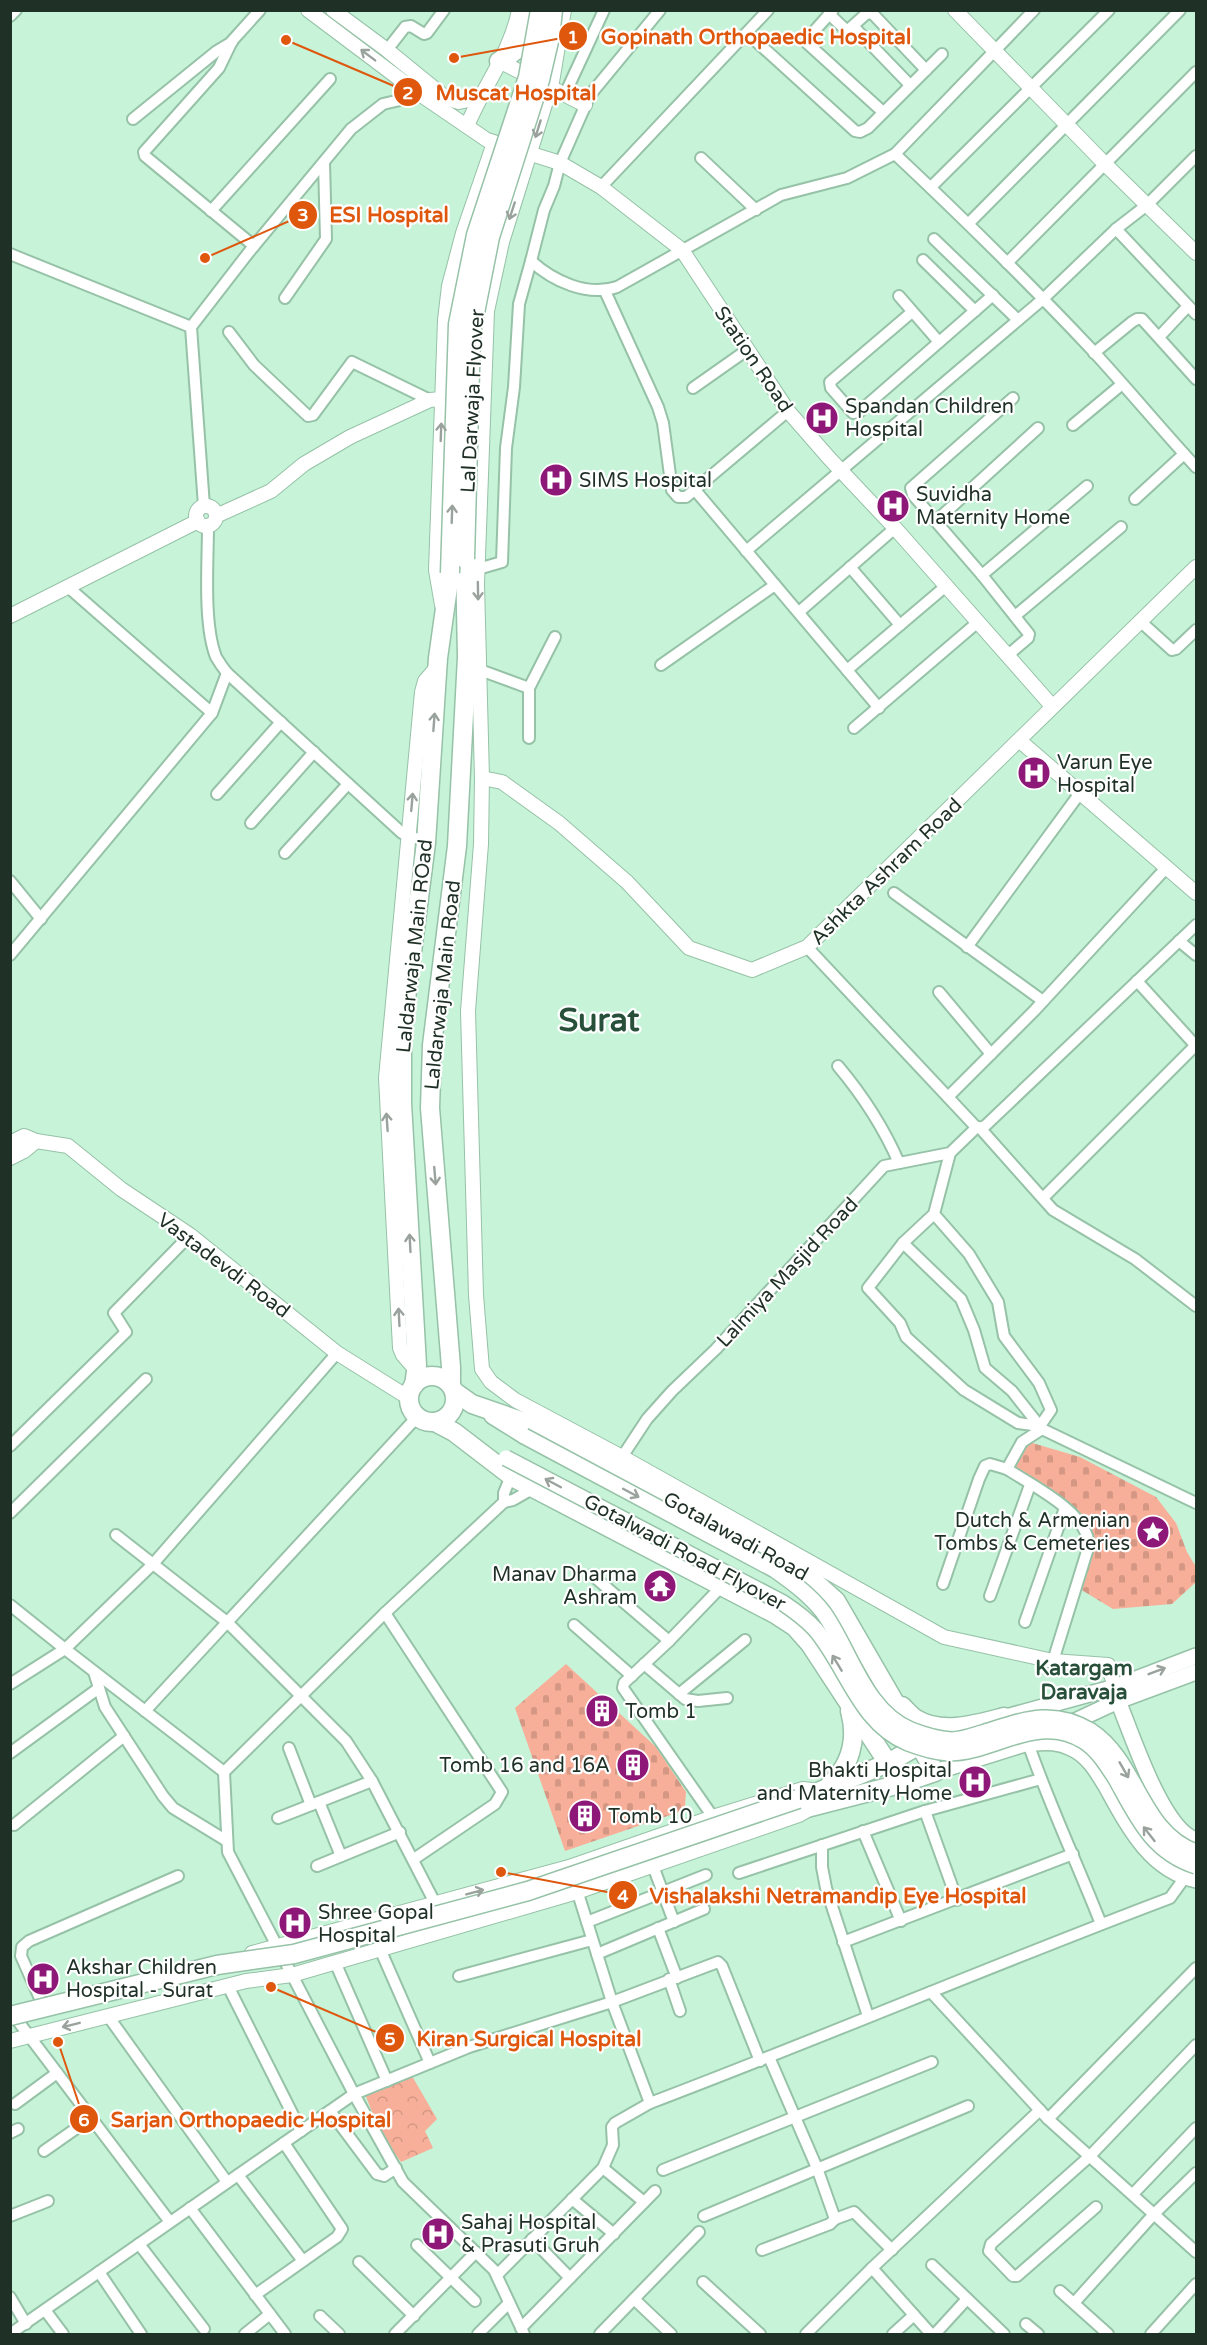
<svg xmlns="http://www.w3.org/2000/svg" width="1207" height="2345" font-family="'Varela Round',sans-serif">
	<defs>
		<pattern id="cemetery-stones" width="16" height="16" patternUnits="userSpaceOnUse" patternTransform="scale(1.5)"><rect width="16" height="16" fill="#f8af99"/><path d="M2 7V4a2 2 0 0 1 4 0v3zM10 15v-3a2 2 0 0 1 4 0v3z" fill="#d49784"/></pattern>
		<pattern id="park-crowns" width="20" height="18" patternUnits="userSpaceOnUse" patternTransform="scale(1.5)"><rect width="20" height="18" fill="#f8af99"/><path d="M2 6a3 3 0 1 1 6 0M12 15a3 3 0 1 1 6 0" fill="none" stroke="#d49784"/></pattern>
	</defs>
	<rect width="100%" height="100%" fill="#c7f3d8"/>
	<!-- cemetery -->
	<g fill="url(#cemetery-stones)" fill-rule="evenodd">
		<path d="M1029,1442L1080,1457L1156,1497L1176,1523L1187,1552L1196,1567V1582L1172,1604L1113,1609L1080,1589L1090,1532L1011,1468Z"/>
		<path d="M566,1664L656,1747L686,1792L685,1806L679,1812L565,1851L515,1708ZM633,1760L643,1771L632,1781L625,1773L620,1777L617,1774Z"/>
	</g>
	<!-- park -->
	<path fill="url(#park-crowns)" d="M412,2076L437,2119L425,2131L433,2148L401,2162L381,2135L365,2094Z"/>
	<g fill="none" stroke-linecap="round" stroke-linejoin="round">
		<!-- minor casing -->
		<g stroke="#96c2a7" stroke-width="14">
			<g id="minor">
				<path d="M833,10L809,37L807,43L883,112"/>
				<path d="M829,14L847,31L866,14L872,13L926,70"/>
				<path d="M10,16L16,10"/>
				<path d="M854,27L910,85"/>
				<path d="M747,33L855,131L860,132L868,128L942,54"/>
				<path d="M387,50L405,27L411,26L424,34L427,33L444,10"/>
				<path d="M565,94L604,10"/>
				<path d="M133,119L217,51L232,42"/>
				<path d="M895,154C963,218 1029,283 1093,351C1128,389 1161,429 1196,467"/>
				<path d="M701,158L756,210"/>
				<path d="M601,187L768,10"/>
				<path d="M931,187L1109,10"/>
				<path d="M211,211L330,79"/>
				<path d="M969,223L1180,10"/>
				<path d="M1116,229L1196,314"/>
				<path d="M934,239L1018,320"/>
				<path d="M254,246L145,156L144,152L219,68L232,41L260,10"/>
				<path d="M10,254L191,327"/>
				<path d="M923,260L975,311"/>
				<path d="M531,261L544,210L554,186L560,163L590,95L660,10"/>
				<path d="M1007,263L1196,72"/>
				<path d="M605,291L658,407L663,423L672,490L678,497H686L788,411"/>
				<path d="M899,296L939,342"/>
				<path d="M285,298L326,239L324,162"/>
				<path d="M912,312L830,382L831,388L853,413L859,412L993,295"/>
				<path d="M229,332L254,365L308,416L313,415L352,362L430,400"/>
				<path d="M1159,337L1188,306"/>
				<path d="M1094,353L1132,322L1137,319H1142L1196,379"/>
				<path d="M693,388L747,350"/>
				<path d="M1073,425L1121,385"/>
				<path d="M695,490L879,708"/>
				<path d="M1135,499L1184,454"/>
				<path d="M204,506L191,327L249,252L351,129L383,104L421,95"/>
				<path d="M936,521L1038,428"/>
				<path d="M208,526C208,562 203,624 216,657C219,662 223,668 227,673L402,833L415,838"/>
				<path d="M746,551L1043,299L1116,229L1147,205L1196,156"/>
				<path d="M850,567L900,625"/>
				<path d="M478,569L502,562L506,448L514,387L519,304L531,261C553,281 587,297 617,287L781,195L847,178L895,154L1034,10"/>
				<path d="M982,575L1087,486"/>
				<path d="M799,612L895,528"/>
				<path d="M1015,616L1121,527"/>
				<path d="M1140,621L1172,650L1176,649L1196,630"/>
				<path d="M1007,656L1028,638L1029,634L982,575L913,495L911,488L1013,398"/>
				<path d="M661,665L775,585"/>
				<path d="M480,670L529,688"/>
				<path d="M847,670L946,586"/>
				<path d="M212,713L227,673"/>
				<path d="M854,728L978,622"/>
				<path d="M529,738V688L555,637"/>
				<path d="M217,794L281,722"/>
				<path d="M251,823L314,752"/>
				<path d="M285,853L348,784"/>
				<path d="M10,881L41,919"/>
				<path d="M894,893L1043,1001"/>
				<path d="M1179,941L1196,955"/>
				<path d="M807,947L975,1126L980,1128L985,1126L1196,925"/>
				<path d="M967,947L1080,793"/>
				<path d="M10,955L212,713L68,587"/>
				<path d="M1137,981L1196,1046"/>
				<path d="M939,992L991,1054"/>
				<path d="M838,1066C864,1097 883,1126 899,1163"/>
				<path d="M948,1097L1034,1011L1167,867"/>
				<path d="M980,1128L1053,1210L1135,1259L1196,1306"/>
				<path d="M1043,1198L1196,1045"/>
				<path d="M934,1214L969,1254L998,1302L1004,1336L1039,1383L1051,1410L1040,1426L1018,1423L964,1390L906,1337L900,1323L868,1288L903,1243L934,1214L950,1153"/>
				<path d="M903,1243L961,1299L974,1330L985,1368L1012,1391L1042,1429L1196,1503"/>
				<path d="M1042,1429L1022,1442L1007,1469C1033,1486 1087,1512 1089,1545L1053,1661"/>
				<path d="M10,1446L126,1332L114,1313L190,1235"/>
				<path d="M622,1457L647,1419L672,1391L716,1349L884,1166L950,1153L977,1127"/>
				<path d="M511,1476L504,1493V1502L513,1500L534,1488"/>
				<path d="M10,1513L146,1379"/>
				<path d="M116,1535L227,1622L346,1741L372,1781L435,1903"/>
				<path d="M592,1575L669,1641"/>
				<path d="M943,1584L979,1479L985,1466L990,1464L1007,1469"/>
				<path d="M990,1596L1030,1485"/>
				<path d="M10,1605L65,1649L224,1772L385,1613L504,1502"/>
				<path d="M385,1613L502,1792L495,1804L414,1859"/>
				<path d="M1025,1622L1065,1508"/>
				<path d="M574,1625L632,1676"/>
				<path d="M644,1664L685,1699L698,1701L727,1698"/>
				<path d="M94,1672L105,1707L163,1796L173,1808L227,1841"/>
				<path d="M10,1684L65,1649L153,1564L337,1353"/>
				<path d="M679,1694L745,1640"/>
				<path d="M145,1711L417,1417"/>
				<path d="M1028,1743C1049,1804 1077,1863 1101,1924"/>
				<path d="M289,1748L311,1805"/>
				<path d="M10,1753L99,1688"/>
				<path d="M224,1772L228,1852L354,2094L403,2182L494,2270L524,2334"/>
				<path d="M319,1802L341,1856"/>
				<path d="M925,1811L957,1900"/>
				<path d="M713,1817L623,1688L624,1683L669,1641L721,1587"/>
				<path d="M278,1818L372,1781"/>
				<path d="M14,1825L124,1736"/>
				<path d="M863,1831L901,1921"/>
				<path d="M822,1845V1867L826,1888L868,2016"/>
				<path d="M317,1866L400,1832"/>
				<path d="M653,1866L674,1922"/>
				<path d="M739,1873L925,1811L1041,1779"/>
				<path d="M576,1887L612,2002L650,2103C824,2037 995,1964 1170,1898L1188,1873"/>
				<path d="M587,1922L706,1875"/>
				<path d="M658,1928L677,1978"/>
				<path d="M843,1942L1073,1854"/>
				<path d="M380,1949L430,2063"/>
				<path d="M597,1954L704,1909"/>
				<path d="M335,1962L387,2081"/>
				<path d="M459,1976L592,1940"/>
				<path d="M669,1979L680,2011"/>
				<path d="M228,1986L301,2131"/>
				<path d="M931,1992L1048,2119L1196,2252"/>
				<path d="M42,2003L21,1956L22,1947L29,1941L178,1876"/>
				<path d="M11,2012L170,2222"/>
				<path d="M108,2016L227,2182"/>
				<path d="M15,2104L57,2073"/>
				<path d="M330,2111L377,2174L384,2176L396,2168"/>
				<path d="M1048,2119L1196,1968"/>
				<path d="M10,2133L18,2129"/>
				<path d="M44,2151L91,2118"/>
				<path d="M603,2168L644,2202"/>
				<path d="M663,2170L932,2062"/>
				<path d="M238,2175L303,2261"/>
				<path d="M1133,2194L1196,2128"/>
				<path d="M572,2199L614,2234"/>
				<path d="M1096,2207L1017,2276H1013L989,2251L991,2244L1090,2156L1196,2045"/>
				<path d="M190,2208L285,2334"/>
				<path d="M10,2216L48,2201"/>
				<path d="M704,2216L968,2106"/>
				<path d="M835,2219L854,2212L892,2250"/>
				<path d="M532,2239L570,2278"/>
				<path d="M139,2244L204,2329"/>
				<path d="M417,2245L475,2301"/>
				<path d="M762,2250L830,2224L835,2219L817,2168L769,2057"/>
				<path d="M359,2262L414,2316"/>
				<path d="M932,2265L1004,2334"/>
				<path d="M872,2268L931,2334"/>
				<path d="M99,2272L141,2334"/>
				<path d="M497,2275L603,2168L613,2145L612,2127L615,2123L650,2103"/>
				<path d="M703,2282L760,2334"/>
				<path d="M1060,2291L1108,2334"/>
				<path d="M255,2295L337,2237L342,2229L284,2143"/>
				<path d="M10,2297L26,2324"/>
				<path d="M634,2299L671,2334"/>
				<path d="M1074,2303L1154,2214L1196,2173"/>
				<path d="M45,2310L63,2334"/>
				<path d="M320,2316L339,2334"/>
				<path d="M1026,2324L1038,2334"/>
				<path d="M521,2328L655,2191"/>
				<path d="M10,2334L354,2094L469,2047L612,2002L718,1962L722,1966L760,2061"/>
				<path d="M245,2334L270,2314"/>
				<path d="M395,2334L476,2252"/>
				<path d="M478,2334L509,2303"/>
				<path d="M600,2334L699,2232"/>
				<path d="M806,2334L872,2268L1040,2110"/>
				<path d="M893,2334L914,2315"/>
				<path d="M935,2334L967,2299"/>
				<path d="M1151,2334L1196,2284"/>
			</g>
		</g>
		<!-- tertiary casing -->
		<g stroke="#96c2a7" stroke-width="16">
			<g id="tertiary">
				<path d="M308,10L421,95L487,140L560,163L601,187L682,250L788,411L829,458L895,528L1052,706"/>
				<path d="M333,10L387,50L446,98L459,102L479,98"/>
				<path d="M564,10L552,82L502,242L487,311L477,584L482,778L481,844L468,1011L476,1295L482,1369L491,1382L515,1400L622,1457L944,1637L1053,1661L1108,1665L1115,1687"/>
				<path d="M955,10L1105,164L1196,253"/>
				<path d="M499,61L585,105"/>
				<path d="M467,126C483,87 511,52 519,10"/>
				<circle cx="206" cy="516" r="10"/>
				<path d="M216,516L271,491L304,464L350,437L430,400L442,399"/>
				<path d="M442,605L436,570L445,320L449,286L463,233L494,143"/>
				<path d="M10,616L198,521"/>
				<path d="M1020,741L1196,893"/>
				<path d="M482,778L502,782L559,823L627,882L689,948L752,970L807,947L1196,567"/>
				<path d="M10,1143L24,1136L36,1141L68,1146L121,1189L190,1235L337,1353L409,1398"/>
				<path d="M10,1158L24,1151L36,1141"/>
				<path d="M416,1370L403,1355L400,1348L386,1078L422,692L425,681L437,667"/>
				<path d="M252,1953L569,1867L713,1817L803,1789L820,1791"/>
				<path d="M10,2041L246,1981L292,1975L577,1892L799,1815L806,1811"/>
			</g>
		</g>
		<!-- secondary casing -->
		<g stroke="#96c2a7" stroke-width="18">
			<g id="secondary">
				<path d="M492,1416L524,1436"/>
				<path d="M1116,1691L1118,1701C1132,1734 1162,1830 1196,1840"/>
				<path d="M995,1720L1115,1687L1196,1656"/>
				<path d="M1035,1743C1048,1742 1059,1742 1071,1748C1088,1755 1098,1773 1107,1788C1128,1826 1150,1870 1196,1880"/>
				<path d="M935,1772L1028,1743L1118,1701L1196,1672"/>
			</g>
		</g>
		<!-- trunk casing -->
		<g stroke="#96c2a7" stroke-width="21">
			<g id="trunk">
				<path d="M499,61C526,48 526,38 530,10"/>
				<circle cx="432" cy="1399" r="23"/>
				<path d="M414,1385L417,1365L402,1103V1030L426,843L438,658L450,573"/>
				<path d="M451,1385V1367L430,1108L432,1045L457,846L467,657L465,559"/>
				<path d="M455,1392L472,1404L530,1424L797,1566L836,1601L935,1772L900,1784L795,1811"/>
				<path d="M435,1422L454,1432L514,1478L775,1614L795,1627L810,1644L888,1763L900,1784"/>
				<path d="M902,1706C906,1710 911,1716 916,1719C942,1735 977,1724 1004,1717"/>
				<path d="M829,1786C850,1766 858,1740 850,1711"/>
				<path d="M808,1796L888,1763L921,1744"/>
			</g>
		</g>
		<!-- minor -->
		<use href="#minor" stroke="#fff" stroke-width="10"/>
		<!-- tertiary -->
		<use href="#tertiary" stroke="#fff" stroke-width="14"/>
		<!-- secondary -->
		<use href="#secondary" stroke="#fff" stroke-width="15"/>
		<!-- trunk -->
		<use href="#trunk" stroke="#fff" stroke-width="18"/>
		<!-- secondary-bridge casing -->
		<g stroke="#96c2a7" stroke-width="18" stroke-linecap="butt">
			<g id="secondary-bridge">
				<path d="M524,1436L775,1570C792,1582 810,1595 823,1612C850,1649 864,1711 911,1730C924,1735 937,1739 951,1740C961,1740 972,1736 982,1733C1021,1721 1052,1707 1091,1731C1138,1762 1140,1832 1196,1852"/>
				<path d="M506,1458L783,1603C795,1611 806,1619 815,1629C847,1666 859,1723 908,1743C921,1748 935,1752 948,1753C995,1753 1037,1712 1084,1741C1098,1750 1107,1765 1116,1779C1137,1817 1152,1852 1196,1866"/>
			</g>
		</g>
		<!-- trunk-bridge casing -->
		<g stroke="#96c2a7" stroke-width="21" stroke-linecap="butt">
			<g id="trunk-bridge">
				<path d="M465,559L471,333L490,237L540,80L550,37L553,10"/>
				<path d="M450,573L458,324L476,235L528,77L540,10"/>
				<path d="M10,2016L217,1965L294,1954L528,1891L798,1799"/>
			</g>
		</g>
		<!-- secondary-bridge -->
		<use href="#secondary-bridge" stroke="#fff" stroke-width="15"/>
		<!-- trunk-bridge -->
		<use href="#trunk-bridge" stroke="#fff" stroke-width="18"/>
	</g>
	<!-- one-way arrows -->
	<defs><path id="oneway-shaft" d="M-6 0H5M1.5-3L5.5 0L1.5 3" fill="none" stroke-width="1.6" stroke-linecap="round" stroke-linejoin="round" transform="scale(1.5)"/></defs>
	<g stroke="#9aa29d">
		<use href="#oneway-shaft" transform="translate(368 55) rotate(-143)"/>
		<use href="#oneway-shaft" transform="translate(538 129) rotate(107)"/>
		<use href="#oneway-shaft" transform="translate(512 211) rotate(108)"/>
		<use href="#oneway-shaft" transform="translate(441 432) rotate(-88)"/>
		<use href="#oneway-shaft" transform="translate(452 514) rotate(-88)"/>
		<use href="#oneway-shaft" transform="translate(478 591) rotate(89)"/>
		<use href="#oneway-shaft" transform="translate(434 722) rotate(-86)"/>
		<use href="#oneway-shaft" transform="translate(412 802) rotate(-85)"/>
		<use href="#oneway-shaft" transform="translate(387 1122) rotate(-94)"/>
		<use href="#oneway-shaft" transform="translate(435 1176) rotate(85)"/>
		<use href="#oneway-shaft" transform="translate(410 1243) rotate(-93)"/>
		<use href="#oneway-shaft" transform="translate(399 1317) rotate(-93)"/>
		<use href="#oneway-shaft" transform="translate(553 1483) rotate(-152)"/>
		<use href="#oneway-shaft" transform="translate(631 1493) rotate(28)"/>
		<use href="#oneway-shaft" transform="translate(837 1663) rotate(-121)"/>
		<use href="#oneway-shaft" transform="translate(1157 1671) rotate(-21)"/>
		<use href="#oneway-shaft" transform="translate(1124 1770) rotate(60)"/>
		<use href="#oneway-shaft" transform="translate(1149 1834) rotate(-128)"/>
		<use href="#oneway-shaft" transform="translate(475 1892) rotate(-15)"/>
		<use href="#oneway-shaft" transform="translate(71 2025) rotate(166)"/>
	</g>
	<!-- icons -->
	<defs>
		<g id="hospital-disc" transform="scale(1.725)"><circle r="9.5" fill="#8e1878" stroke="#fff"/><path d="M-5-5h3v3.5h4V-5h3V5h-3V1.5h-4V5h-3Z" fill="#fff"/></g>
		<g id="sight-disc" transform="scale(1.725)"><circle r="9.5" fill="#8e1878" stroke="#fff"/><path d="M0-6L1.8-2.2L6-1.7L2.9 1.2L3.7 5.4L0 3.3L-3.7 5.4L-2.9 1.2L-6-1.7L-1.8-2.2Z" fill="#fff"/></g>
		<g id="temple-disc" transform="scale(1.725)"><circle r="9.5" fill="#8e1878" stroke="#fff"/><path d="M0-6L5-2H3V0L6.5 2.5H4V6H1.5V3h-3V6H-4V2.5H-6.5L-3 0V-2H-5Z" fill="#fff"/></g>
		<g id="building-disc" transform="scale(1.725)"><circle r="9.5" fill="#8e1878" stroke="#fff"/><path d="M-4-6H4V6H1V3H-1V6H-4ZM-2.5-4.3h1.7v1.8h-1.7ZM.8-4.3h1.7v1.8H.8ZM-2.5-1h1.7V.8h-1.7ZM.8-1h1.7V.8H.8Z" fill="#fff"/></g>
	</defs>
	<g fill-rule="evenodd">
		<use href="#hospital-disc" x="822" y="418"/>
		<use href="#hospital-disc" x="556" y="480"/>
		<use href="#hospital-disc" x="893" y="506"/>
		<use href="#hospital-disc" x="1034" y="773"/>
		<use href="#sight-disc" x="1153" y="1532"/>
		<use href="#temple-disc" x="660" y="1586"/>
		<use href="#building-disc" x="602" y="1711"/>
		<use href="#building-disc" x="633" y="1765"/>
		<use href="#hospital-disc" x="975" y="1782"/>
		<use href="#building-disc" x="585" y="1816"/>
		<use href="#hospital-disc" x="295" y="1923"/>
		<use href="#hospital-disc" x="43" y="1979"/>
		<use href="#hospital-disc" x="438" y="2234"/>
	</g>
	<g text-anchor="middle" stroke-width="4.5" stroke-linejoin="round" paint-order="stroke">
		<!-- street labels -->
		<g font-size="20" fill="#1f3026" stroke="#fff">
			<text transform="translate(754 359) rotate(56)" y="7">Station Road</text>
			<text transform="translate(472 401) rotate(-87)" y="7">Lal Darwaja Flyover</text>
			<text transform="translate(886 871) rotate(-44)" y="7">Ashkta Ashram Road</text>
			<text transform="translate(414 946) rotate(-84)" y="7">Laldarwaja Main ROad</text>
			<text transform="translate(442 985) rotate(-84)" y="7">Laldarwaja Main Road</text>
			<text transform="translate(224 1265) rotate(37)" y="7">Vastadevdi Road</text>
			<text transform="translate(787 1272) rotate(-47)" y="7">Lalmiya Masjid Road</text>
			<text transform="translate(736 1536) rotate(29)" y="7">Gotalawadi Road</text>
			<text transform="translate(685 1552) rotate(28)" y="7">Gotalwadi Road Flyover</text>
		</g>
		<!-- poi labels -->
		<g font-size="20" fill="#1f3026" stroke="#fff" text-anchor="start">
			<text x="845" y="413">Spandan Children<tspan x="845" dy="23">Hospital</tspan></text>
			<text x="579" y="487">SIMS Hospital</text>
			<text x="916" y="501">Suvidha<tspan x="916" dy="23">Maternity Home</tspan></text>
			<text x="1057" y="769">Varun Eye<tspan x="1057" dy="23">Hospital</tspan></text>
			<text x="1130" y="1527" text-anchor="end">Dutch &amp; Armenian<tspan x="1130" dy="23">Tombs &amp; Cemeteries</tspan></text>
			<text x="637" y="1581" text-anchor="end">Manav Dharma<tspan x="637" dy="23">Ashram</tspan></text>
			<text x="625" y="1718">Tomb 1</text>
			<text x="610" y="1772" text-anchor="end">Tomb 16 and 16A</text>
			<text x="952" y="1777" text-anchor="end">Bhakti Hospital<tspan x="952" dy="23">and Maternity Home</tspan></text>
			<text x="608" y="1823">Tomb 10</text>
			<text x="318" y="1919">Shree Gopal<tspan x="318" dy="23">Hospital</tspan></text>
			<text x="66" y="1974">Akshar Children<tspan x="66" dy="23">Hospital - Surat</tspan></text>
			<text x="461" y="2229">Sahaj Hospital<tspan x="461" dy="23">&amp; Prasuti Gruh</tspan></text>
		</g>
		<!-- neighbourhood labels -->
		<g font-size="21" font-weight="bold" fill="#274f39" stroke="#fff">
			<text x="1084" y="1675">Katargam<tspan x="1084" dy="24">Daravaja</tspan></text>
		</g>
		<!-- town labels -->
		<g font-size="32" font-weight="bold" fill="#274f39" stroke="#fff">
			<text x="599" y="1031">Surat</text>
		</g>
	</g>
	<!-- callouts -->
	<path fill="none" stroke="#de570d" stroke-width="2" d="M454 58L573 36M286 40L408 92M205 258L303 215M501 1872L623 1895M271 1987L390 2038M58 2042L84 2119"/>
	<g fill="#de570d" stroke="#fff" stroke-width="2">
		<circle cx="454" cy="58" r="6"/>
		<circle cx="286" cy="40" r="6"/>
		<circle cx="205" cy="258" r="6"/>
		<circle cx="501" cy="1872" r="6"/>
		<circle cx="271" cy="1987" r="6"/>
		<circle cx="58" cy="2042" r="6"/>
		<circle cx="573" cy="36" r="15"/>
		<circle cx="408" cy="92" r="15"/>
		<circle cx="303" cy="215" r="15"/>
		<circle cx="623" cy="1895" r="15"/>
		<circle cx="390" cy="2038" r="15"/>
		<circle cx="84" cy="2119" r="15"/>
	</g>
	<g font-size="18" text-anchor="middle" font-weight="bold" fill="#fff">
		<text x="573" y="43">1</text>
		<text x="408" y="99">2</text>
		<text x="303" y="221">3</text>
		<text x="623" y="1902">4</text>
		<text x="390" y="2045">5</text>
		<text x="84" y="2126">6</text>
	</g>
	<g font-size="21" text-anchor="middle" font-weight="bold" fill="#de570d" stroke="#fff" stroke-width="4.5" stroke-linejoin="round" paint-order="stroke">
		<text x="756" y="44">Gopinath Orthopaedic Hospital</text>
		<text x="516" y="100">Muscat Hospital</text>
		<text x="389" y="222">ESI Hospital</text>
		<text x="838" y="1903">Vishalakshi Netramandip Eye Hospital</text>
		<text x="529" y="2046">Kiran Surgical Hospital</text>
		<text x="251" y="2127">Sarjan Orthopaedic Hospital</text>
	</g>
	<!-- border -->
	<rect width="1207" height="2345" fill="none" stroke="#1f3026" stroke-width="24"/>
</svg>
